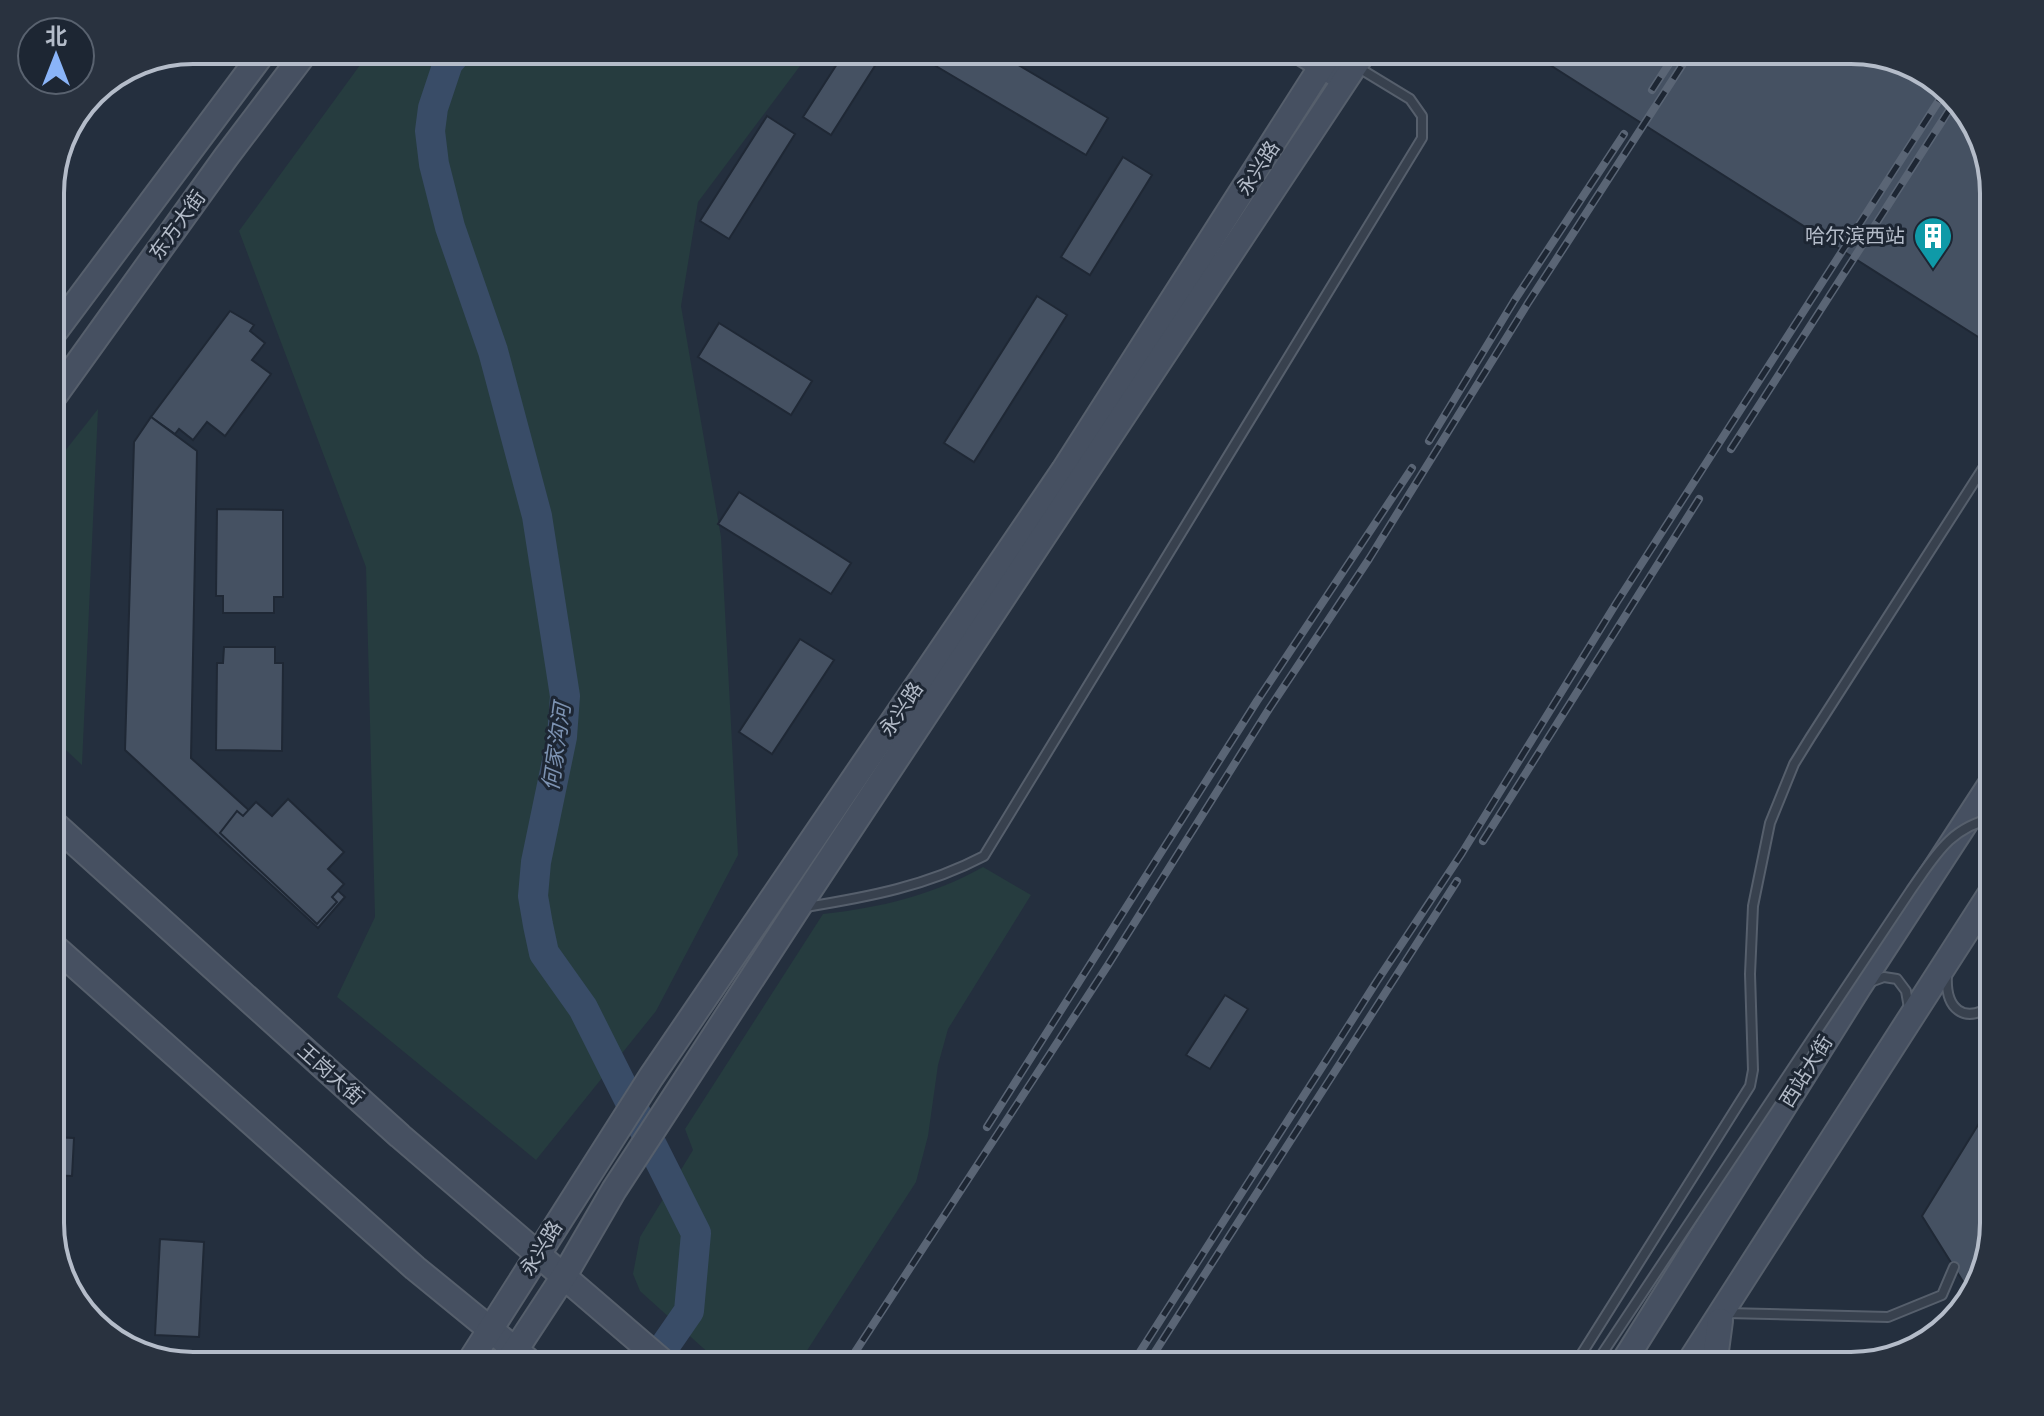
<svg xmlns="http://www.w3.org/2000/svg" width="2044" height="1416" font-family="'Public Sans','Noto Sans SC',sans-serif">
	<rect width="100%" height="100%" fill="#242f3e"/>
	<!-- green -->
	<g fill="#263c3f">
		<path d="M371,50H812L698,202L681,306L721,537L738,855L656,1011L536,1160L337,997L375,917L366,567L239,231Z"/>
		<path d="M98,409L82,765L50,735V470Z"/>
		<path d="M983,867L1031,895L948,1029L938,1065L928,1136L916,1182L797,1366H723L640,1291L633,1274L640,1237L693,1150L685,1129L823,914C879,908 934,895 983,867Z"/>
	</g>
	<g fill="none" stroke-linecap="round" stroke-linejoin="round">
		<!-- river -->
		<path stroke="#394c67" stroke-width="30" d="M459,50L448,63L433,108L430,131L434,164L450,227L493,351L537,516L565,696L562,737L536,862L533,896L538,925L544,953L583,1008L696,1233L689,1311L651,1366"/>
	</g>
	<!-- building -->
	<g fill="#455162" stroke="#1f2835" stroke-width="2">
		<path d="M846,50H885L831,135L803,117Z"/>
		<path d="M929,50H993L1108,118L1086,155L924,59Z"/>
		<path d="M1544,50H1851L1931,74L1979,129L1994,192V347L1539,58Z"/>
		<path d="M767,116L795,134L729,239L700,221Z"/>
		<path d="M1123,157L1152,175L1090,275L1061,257Z"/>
		<path d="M1037,296L1067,315L974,462L944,443Z"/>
		<path d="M230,311L254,325L250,331L265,343L252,360L271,374L225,436L207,422L193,440L179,429L175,434L151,417Z"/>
		<path d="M719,323L812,381L791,415L698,357Z"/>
		<path d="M151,417L197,451L191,758L345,897L318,928L125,750L134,442Z"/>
		<path d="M739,492L851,563L831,594L718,524Z"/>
		<path d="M217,509L283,510V597H274V613H223V596H216Z"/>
		<path d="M800,639L834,660L772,754L739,732Z"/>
		<path d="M224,647H275V663H283L282,751L216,750L217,663H223Z"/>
		<path d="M288,799L344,852L328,869L344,884L332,897L337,902L317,924L220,833L237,811L243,816L256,802L272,816Z"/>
		<path d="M1225,995L1248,1009L1210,1069L1186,1055Z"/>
		<path d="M1986,1112L1994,1116V1224L1972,1296L1922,1216Z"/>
		<path d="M50,1137L74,1138L72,1176L50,1175Z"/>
		<path d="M160,1239L204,1242L199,1337L155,1335Z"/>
		<path d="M282,1353L325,1355V1366H281Z"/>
	</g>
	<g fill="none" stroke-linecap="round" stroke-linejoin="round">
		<!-- lane casing -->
		<g stroke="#565f6c" stroke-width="12">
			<g id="lane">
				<path d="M806,907C868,897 927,886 984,856L1422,138V116L1410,99L1359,68"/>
				<path d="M1947,975C1945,1008 1963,1026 1994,1004"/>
				<path d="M1868,983L1884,977L1897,979L1906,991L1909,1008"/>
				<path d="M1726,1313L1888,1317L1942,1295L1954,1267"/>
				<path d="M1574,1366L1750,1086L1753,1070L1750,974L1753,906L1770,823L1794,764L1810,738L1994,451"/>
			</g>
		</g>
		<!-- secondary casing -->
		<g stroke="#565f6c" stroke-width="28">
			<g id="secondary">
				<path d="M1297,50L1336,74"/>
				<path d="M50,338L265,50"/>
				<path d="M50,402L226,157L307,50"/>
				<path d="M50,820L400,1136L668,1366"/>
				<path d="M50,943L415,1268L535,1366"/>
				<path d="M467,1366L651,1077L1064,470L1332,50"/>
				<path d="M505,1366L564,1276L614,1190L797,909L1365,50"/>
				<path d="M1621,1366L1858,988L1994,779"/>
				<path d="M1687,1366L1994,888"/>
				<path d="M1714,1366L1720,1321"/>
			</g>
		</g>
		<!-- lane -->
		<use href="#lane" stroke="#38414e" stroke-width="8"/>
		<!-- secondary -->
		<use href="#secondary" stroke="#465061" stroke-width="24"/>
		<!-- rail casing -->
		<g stroke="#5a6575" stroke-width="8">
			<g id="rail">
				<path d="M1652,90L1678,50"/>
				<path d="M1429,441L1514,301L1624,134"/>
				<path d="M1731,449L1955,101"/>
				<path d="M1483,841L1699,499"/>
				<path d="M987,1127L1257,701L1412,468"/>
				<path d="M846,1366L1108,965L1269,709L1369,559L1528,303L1692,50"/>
				<path d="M1131,1366L1377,981L1462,853L1617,602L1945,91"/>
				<path d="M1146,1366L1457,881"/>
			</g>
		</g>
		<!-- rail -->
		<use href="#rail" stroke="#1d2633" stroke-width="5" stroke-dasharray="15" stroke-linecap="butt"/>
		<!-- lane-bridge casing -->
		<g stroke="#565f6c" stroke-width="12" stroke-linecap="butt">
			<path id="lane-bridge" d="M1594,1366L1911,890C1935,856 1950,827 1994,818"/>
		</g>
		<!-- lane-bridge -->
		<use href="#lane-bridge" stroke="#38414e" stroke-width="8"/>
	</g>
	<!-- icons -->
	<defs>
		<g id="building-pin" transform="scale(2)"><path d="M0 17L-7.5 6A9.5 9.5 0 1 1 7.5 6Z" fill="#0f9aa8" stroke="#1d2633"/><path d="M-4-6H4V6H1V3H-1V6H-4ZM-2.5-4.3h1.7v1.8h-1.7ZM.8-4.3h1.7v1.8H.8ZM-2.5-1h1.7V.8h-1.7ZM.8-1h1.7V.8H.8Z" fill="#fff"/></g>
	</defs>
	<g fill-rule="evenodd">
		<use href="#building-pin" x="1933" y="236"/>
	</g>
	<g text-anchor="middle" stroke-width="6" stroke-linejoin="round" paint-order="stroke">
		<!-- street labels -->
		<g font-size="20" fill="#b4bcc9" stroke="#1d2633">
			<text transform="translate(1258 168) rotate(-57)" y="7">永兴路</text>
			<text transform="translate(177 225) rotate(-54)" y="7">东方大街</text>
			<text transform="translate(901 709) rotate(-56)" y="7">永兴路</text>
			<text transform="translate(1806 1071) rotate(-58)" y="7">西站大街</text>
			<text transform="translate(331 1074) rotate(42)" y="7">王岗大街</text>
			<text transform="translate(541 1248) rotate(-58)" y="7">永兴路</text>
		</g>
		<!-- poi labels -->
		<g font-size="20" fill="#b4bcc9" stroke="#1d2633" text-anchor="end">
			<text x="1905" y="243">哈尔滨西站</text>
		</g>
		<!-- water labels -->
		<g font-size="22" font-style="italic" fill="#7c92b1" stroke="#1d2633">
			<text transform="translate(556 747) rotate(-82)" y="8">何家沟河</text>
		</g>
	</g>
	<!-- crop -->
	<path d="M0 0H2044V1416H0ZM193 64H1851A129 129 0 0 1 1980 193V1223A129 129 0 0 1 1851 1352H193A129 129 0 0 1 64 1223V193A129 129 0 0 1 193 64Z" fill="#29323f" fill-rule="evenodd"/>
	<path fill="none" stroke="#b4bcc9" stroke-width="4" d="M193 64H1851A129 129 0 0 1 1980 193V1223A129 129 0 0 1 1851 1352H193A129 129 0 0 1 64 1223V193A129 129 0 0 1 193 64Z"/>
	<!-- north arrow -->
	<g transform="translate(56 56)"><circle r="38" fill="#1d2633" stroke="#59626f" stroke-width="2"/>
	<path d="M0-6L14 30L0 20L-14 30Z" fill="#8ab4f8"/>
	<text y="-12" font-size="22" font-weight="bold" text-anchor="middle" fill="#b4bcc9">北</text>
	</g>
</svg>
